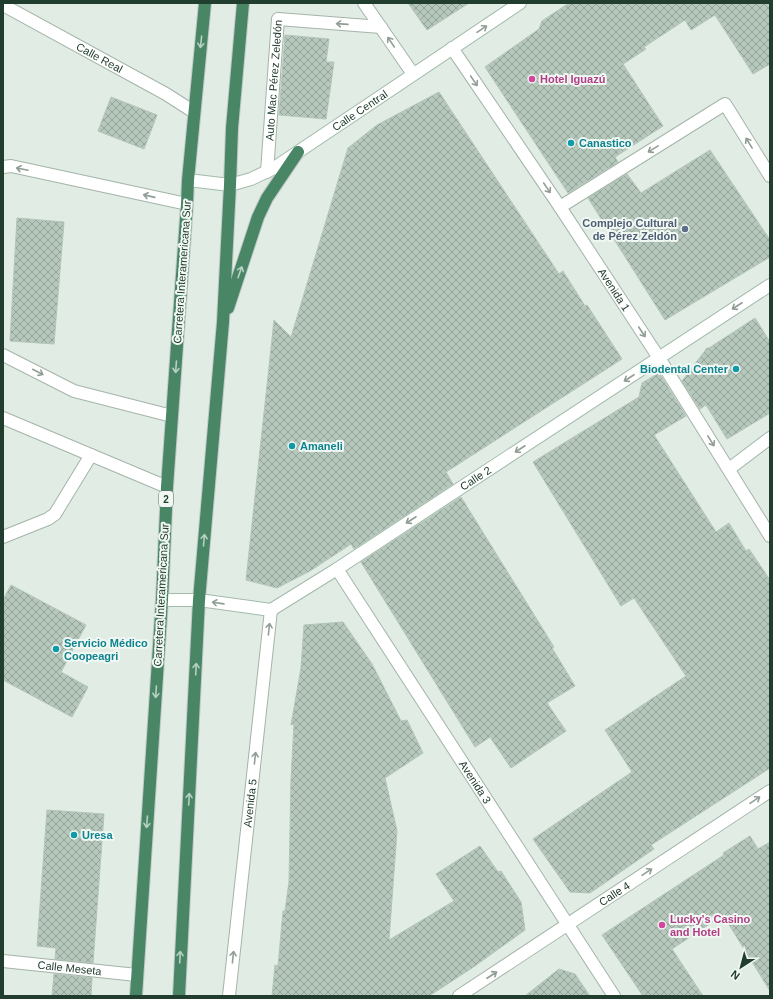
<svg xmlns="http://www.w3.org/2000/svg" width="773" height="999" font-family="Arial,sans-serif">
	<defs>
		<pattern id="building-cross-hatch" width="8" height="8" patternUnits="userSpaceOnUse"><rect width="8" height="8" fill="#b6c7bc"/><path d="M0 0l8 8M0 8l8-8" fill="none" stroke="#94a399"/></pattern>
	</defs>
	<rect width="100%" height="100%" fill="#e1ece4"/>
	<!-- building -->
	<g fill="url(#building-cross-hatch)" stroke="#b3c5b9">
		<path d="M408,3H469L427,30Z"/>
		<path d="M569,3H770V64L753,74L715,15L691,30L685,20L644,47L646,49L623,64L663,126L615,157L618,162L568,193L485,67L539,29L542,21Z"/>
		<path d="M285,35L329,39L326,62H334L326,119L279,115Z"/>
		<path d="M439,92L559,274L563,271L585,306L587,305L622,359L446,472L453,484L354,549L351,544L310,571L277,588L246,580L274,320L291,337L348,148L377,125Z"/>
		<path d="M111,97L157,115L144,149L98,131Z"/>
		<path d="M710,150L770,240V257L665,320L588,198L627,174L641,193Z"/>
		<path d="M17,218L64,222L54,344L10,341Z"/>
		<path d="M755,318L770,342V413L727,439L706,405L700,409L682,381L707,348H709Z"/>
		<path d="M659,373L686,416L654,435L716,532L729,523L746,551L749,549L770,580V768L651,845L654,849L590,893L570,892L533,839L632,772L605,730L686,676L634,598L621,606L533,462L639,397L642,383Z"/>
		<path d="M461,497L554,647L552,648L575,686L547,703L566,731L511,768L490,737L475,747L361,562Z"/>
		<path d="M11,585L86,625L61,672L88,687L72,717L3,680V600Z"/>
		<path d="M343,622L372,664L401,721L407,720L423,753L385,778L397,831L389,940L454,901L436,874L480,846L498,872L501,871L521,902L525,930L472,968L429,996H272L275,965L278,966L283,911H285L289,882L291,779L294,724L291,725L301,668L304,625Z"/>
		<path d="M47,810L104,814L93,963L55,959L56,948L37,946Z"/>
		<path d="M750,836L758,849L770,842V991L723,915L672,949L703,996H643L602,935L724,855L723,853Z"/>
		<path d="M559,969L575,974L590,996H525Z"/>
		<path d="M54,974L92,978L91,996H52Z"/>
	</g>
	<g fill="none" stroke-linecap="round" stroke-linejoin="round">
		<!-- service casing -->
		<g stroke="#a4b4a9" stroke-width="14">
			<g id="service">
				<path d="M364,3L413,74"/>
				<path d="M3,167L11,166L187,204"/>
				<path id="s1" d="M267,172L278,19L381,27"/>
				<path d="M560,207L725,104L770,176"/>
				<path d="M3,355L74,391L172,416"/>
				<path d="M3,418L167,487"/>
				<path d="M729,469L770,438"/>
				<path d="M3,537L48,519L55,514L91,455"/>
			</g>
		</g>
		<!-- minor casing -->
		<g stroke="#a4b4a9" stroke-width="14">
			<g id="minor">
				<path id="s2" d="M3,5L166,94L194,112"/>
				<path id="s3" d="M452,48L560,207L659,358L770,536"/>
				<path id="s4" d="M337,569L614,996"/>
				<path id="s5" d="M3,961L137,975"/>
				<path id="s6" d="M229,996L271,610"/>
				<path id="s7" d="M459,996L770,791"/>
			</g>
		</g>
		<!-- secondary casing -->
		<g stroke="#a2bbab" stroke-width="14">
			<g id="secondary">
				<path id="s8" d="M188,180L230,185L251,179L274,168L520,3"/>
				<path id="s9" d="M162,600H199L271,610L337,569L770,285"/>
			</g>
		</g>
		<!-- trunk casing -->
		<g stroke="#c1c9c4" stroke-width="14">
			<g id="trunk">
				<path d="M228,308L258,217L267,198L298,152"/>
				<path d="M136,996L162,600L167,487L187,204L188,180L205,3"/>
				<path d="M179,996L199,600L223,322L230,185L232,128L243,3"/>
			</g>
		</g>
		<!-- service -->
		<use href="#service" stroke="#fff" stroke-width="12"/>
		<!-- minor -->
		<use href="#minor" stroke="#fff" stroke-width="12"/>
		<!-- secondary -->
		<use href="#secondary" stroke="#fff" stroke-width="12"/>
		<!-- trunk -->
		<use href="#trunk" stroke="#488666" stroke-width="12"/>
	</g>
	<!-- one-way arrows -->
	<defs><path id="oneway-shaft" d="M-6 0H5M1.5-3L5.5 0L1.5 3" fill="none" stroke-width="1.6" stroke-linecap="round" stroke-linejoin="round"/></defs>
	<g stroke="#909e96">
		<use href="#oneway-shaft" transform="translate(342 24) rotate(-176)"/>
		<use href="#oneway-shaft" transform="translate(482 29) rotate(-34)"/>
		<use href="#oneway-shaft" transform="translate(391 42) rotate(-124)"/>
		<use href="#oneway-shaft" transform="translate(474 81) rotate(56)"/>
		<use href="#oneway-shaft" transform="translate(749 143) rotate(-122)"/>
		<use href="#oneway-shaft" transform="translate(653 149) rotate(148)"/>
		<use href="#oneway-shaft" transform="translate(22 169) rotate(-168)"/>
		<use href="#oneway-shaft" transform="translate(547 188) rotate(56)"/>
		<use href="#oneway-shaft" transform="translate(149 196) rotate(-167)"/>
		<use href="#oneway-shaft" transform="translate(737 306) rotate(147)"/>
		<use href="#oneway-shaft" transform="translate(642 332) rotate(57)"/>
		<use href="#oneway-shaft" transform="translate(38 372) rotate(27)"/>
		<use href="#oneway-shaft" transform="translate(629 378) rotate(147)"/>
		<use href="#oneway-shaft" transform="translate(711 441) rotate(58)"/>
		<use href="#oneway-shaft" transform="translate(520 449) rotate(147)"/>
		<use href="#oneway-shaft" transform="translate(411 520) rotate(147)"/>
		<use href="#oneway-shaft" transform="translate(218 603) rotate(-172)"/>
		<use href="#oneway-shaft" transform="translate(269 629) rotate(-84)"/>
		<use href="#oneway-shaft" transform="translate(255 758) rotate(-84)"/>
		<use href="#oneway-shaft" transform="translate(755 800) rotate(-34)"/>
		<use href="#oneway-shaft" transform="translate(647 872) rotate(-34)"/>
		<use href="#oneway-shaft" transform="translate(233 957) rotate(-84)"/>
		<use href="#oneway-shaft" transform="translate(492 975) rotate(-33)"/>
	</g>
	<g stroke="#b6d0c2">
		<use href="#oneway-shaft" transform="translate(201 42) rotate(96)"/>
		<use href="#oneway-shaft" transform="translate(240 272) rotate(-71)"/>
		<use href="#oneway-shaft" transform="translate(176 367) rotate(94)"/>
		<use href="#oneway-shaft" transform="translate(204 540) rotate(-85)"/>
		<use href="#oneway-shaft" transform="translate(196 669) rotate(-87)"/>
		<use href="#oneway-shaft" transform="translate(156 692) rotate(94)"/>
		<use href="#oneway-shaft" transform="translate(189 799) rotate(-87)"/>
		<use href="#oneway-shaft" transform="translate(147 822) rotate(94)"/>
		<use href="#oneway-shaft" transform="translate(180 957) rotate(-87)"/>
	</g>
	<!-- markers -->
	<g fill="#d1479c" stroke="#f1f8f3" stroke-width="1.5">
		<circle cx="532" cy="79" r="4"/>
		<circle cx="662" cy="925" r="4"/>
	</g>
	<g fill="#0f9aa8" stroke="#f1f8f3" stroke-width="1.5">
		<circle cx="571" cy="143" r="4"/>
		<circle cx="736" cy="369" r="4"/>
		<circle cx="292" cy="446" r="4"/>
		<circle cx="56" cy="649" r="4"/>
		<circle cx="74" cy="835" r="4"/>
	</g>
	<circle fill="#5c6f8a" stroke="#f1f8f3" stroke-width="1.5" cx="685" cy="229" r="4"/>
	<g text-anchor="middle" stroke-width="4" stroke-linejoin="round" paint-order="stroke">
		<!-- shield labels -->
		<rect fill="#f1f8f3" stroke="#5f7568" stroke-width="1" x="159" y="491" width="14" height="16" rx="3"/>
		<g font-size="10" font-weight="bold" fill="#213d2d">
			<text x="166" y="503">2</text>
		</g>
		<!-- street labels -->
		<g font-size="11" fill="#213d2d" stroke="#f1f8f3">
			<text dy="4" stroke="none"><textPath href="#s2" startOffset="110">Calle Real</textPath></text>
			<text dy="4" stroke="none"><textPath href="#s1" startOffset="92">Auto Mac Pérez Zeledón</textPath></text>
			<text dy="4" stroke="none"><textPath href="#s8" startOffset="193">Calle Central</textPath></text>
			<text transform="translate(182 272) rotate(-86)" y="4">Carretera Interamericana Sur</text>
			<text dy="4" stroke="none"><textPath href="#s3" startOffset="291">Avenida 1</textPath></text>
			<text dy="4" stroke="none"><textPath href="#s9" startOffset="353">Calle 2</textPath></text>
			<text transform="translate(161 595) rotate(-87)" y="4">Carretera Interamericana Sur</text>
			<text dy="4" stroke="none"><textPath href="#s4" startOffset="254">Avenida 3</textPath></text>
			<text dy="4" stroke="none"><textPath href="#s6" startOffset="194">Avenida 5</textPath></text>
			<text dy="4" stroke="none"><textPath href="#s7" startOffset="186">Calle 4</textPath></text>
			<text dy="4" stroke="none"><textPath href="#s5" startOffset="67">Calle Meseta</textPath></text>
		</g>
		<!-- hotel labels -->
		<g font-size="11" font-weight="bold" fill="#b23c85" stroke="#f1f8f3" text-anchor="start">
			<text x="540" y="83">Hotel Iguazú</text>
			<text x="670" y="923">Lucky's Casino<tspan x="670" dy="13">and Hotel</tspan></text>
		</g>
		<!-- culture labels -->
		<g font-size="11" font-weight="bold" fill="#0d838f" stroke="#f1f8f3" text-anchor="start">
			<text x="579" y="147">Canastico</text>
			<text x="728" y="373" text-anchor="end">Biodental Center</text>
			<text x="300" y="450">Amaneli</text>
			<text x="64" y="647">Servicio Médico<tspan x="64" dy="13">Coopeagri</tspan></text>
			<text x="82" y="839">Uresa</text>
		</g>
		<!-- service labels -->
		<g font-size="11" font-weight="bold" fill="#4e5e75" stroke="#f1f8f3" text-anchor="end">
			<text x="677" y="227">Complejo Cultural<tspan x="677" dy="13">de Pérez Zeldón</tspan></text>
		</g>
	</g>
	<!-- border -->
	<rect width="773" height="999" fill="none" stroke="#213d2d" stroke-width="8"/>
	<!-- north arrow -->
	<g transform="translate(741 967) rotate(216)" stroke="#f1f8f3" stroke-width="3" paint-order="stroke">
	<path d="M0-3L7 15L0 10L-7 15Z" fill="#213d2d"/>
	<text y="-6" font-size="11" font-weight="bold" text-anchor="middle" fill="#213d2d">N</text>
	</g>
</svg>
